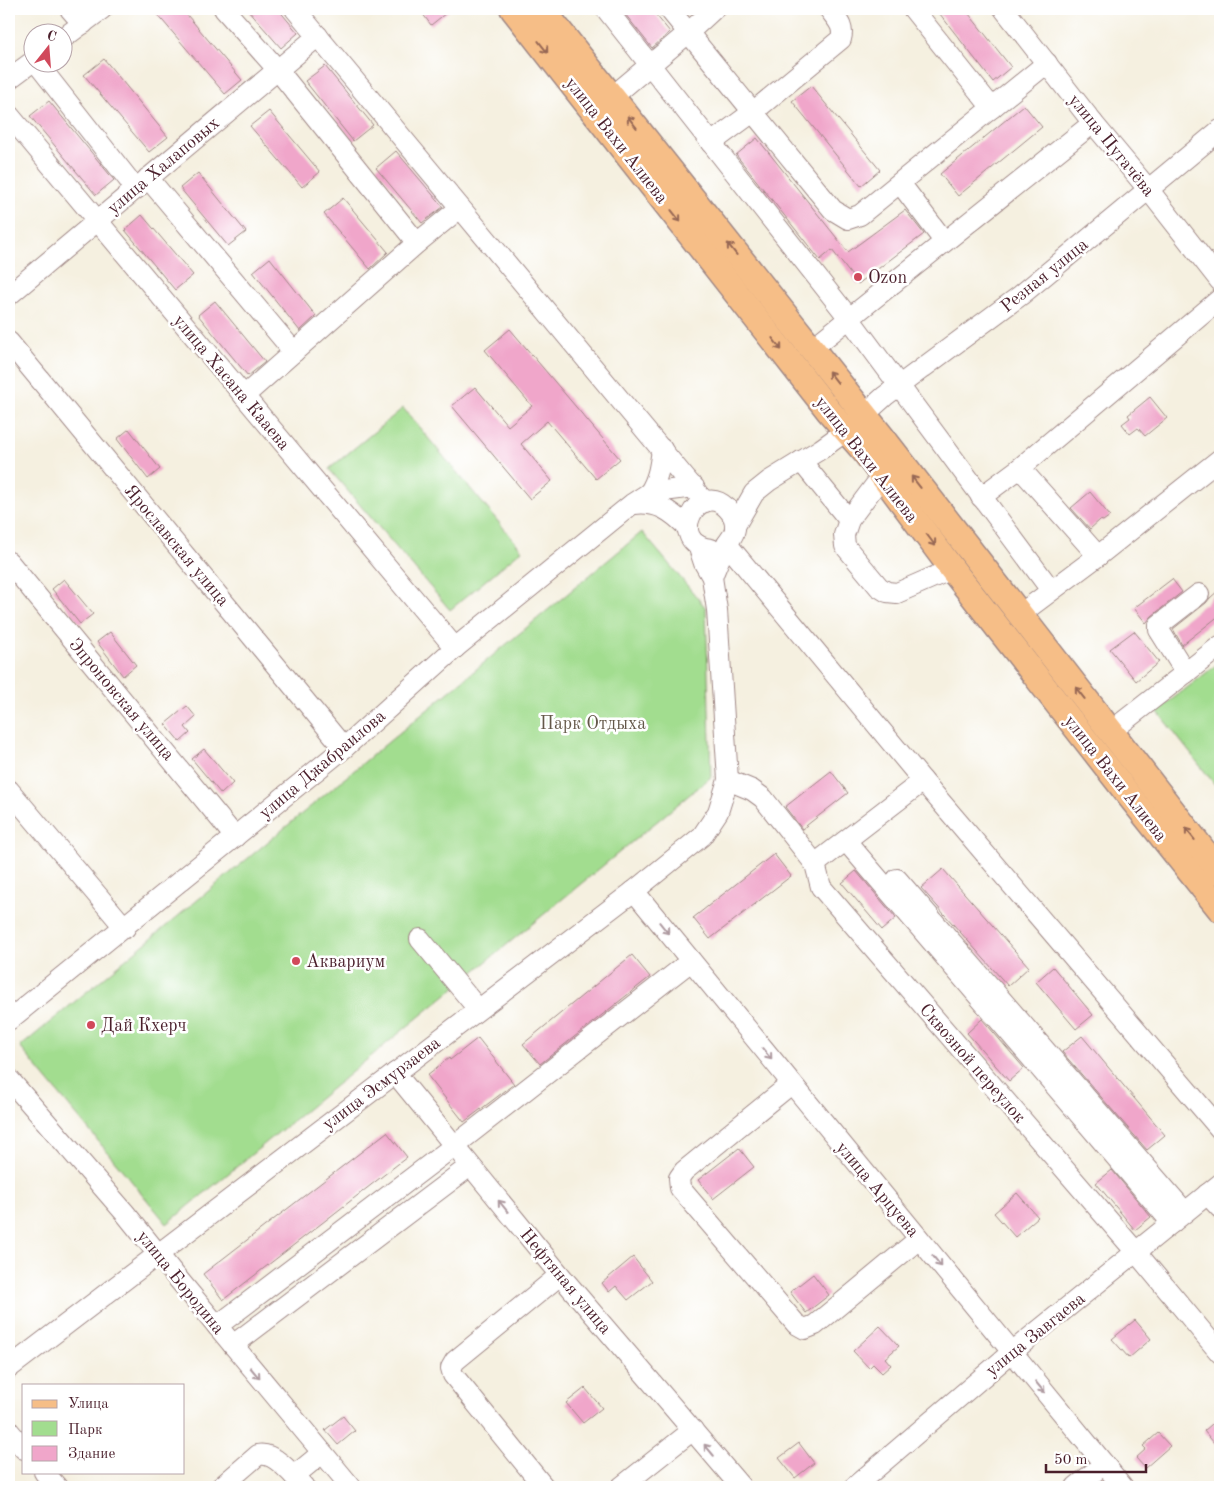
<svg xmlns="http://www.w3.org/2000/svg" width="1229" height="1496" font-family="'Old Standard TT',serif">
	<rect width="100%" height="100%" fill="#fff"/>
	<filter id="ink" filterUnits="userSpaceOnUse"><feTurbulence type="fractalNoise" baseFrequency=".02" numOctaves="2"/><feDisplacementMap in="SourceGraphic" scale="10" xChannelSelector="R" yChannelSelector="G"/><feConvolveMatrix kernelMatrix="1 2 1 2 8 2 1 2 1" color-interpolation-filters="sRGB"/></filter>
	<filter id="wash" filterUnits="userSpaceOnUse"><feTurbulence type="fractalNoise" baseFrequency=".0096" numOctaves="4" result="noise"/><feDisplacementMap in="SourceGraphic" scale="20" xChannelSelector="R" yChannelSelector="G"/><feGaussianBlur stdDeviation="1.12" result="paint"/><feColorMatrix in="noise" values="0 0 0 0 0 0 0 0 0 0 0 0 0 0 0 0 0 1.4 0 .05"/><feComposite in="paint" operator="in"/></filter>
	<g filter="url(#wash)">
		<rect width="100%" height="100%" fill="#f5f0e0"/>
		<!-- green -->
		<g fill="#a2dd8f" stroke="#767e5d">
			<path d="M403,408L522,550L450,610L329,469Z"/>
			<path d="M642,532L706,608L711,777L167,1224L20,1047Z"/>
			<path d="M1215,666L1220,673V791L1157,711Z"/>
		</g>
		<g id="blocks">
			<!-- building -->
			<g fill="#f0a6ca">
				<path d="M164,9H182L242,80L225,94L157,14Z"/>
				<path d="M247,9H278L298,33L281,48Z"/>
				<path d="M419,9H451L431,25Z"/>
				<path d="M621,9H651L670,32L652,48Z"/>
				<path d="M936,9H965L1011,67L993,82Z"/>
				<path d="M104,59L168,137L149,152L84,75Z"/>
				<path d="M325,66L373,125L353,141L305,81Z"/>
				<path d="M811,86L880,170L861,186L792,101Z"/>
				<path d="M49,101L114,180L96,195L30,116Z"/>
				<path d="M1024,105L1042,127L958,196L940,174Z"/>
				<path d="M269,111L320,172L302,187L250,126Z"/>
				<path d="M757,138L848,252L905,210L924,234L858,284L832,250L820,260L736,155Z"/>
				<path d="M396,151L443,207L422,223L376,168Z"/>
				<path d="M198,173L246,232L228,246L180,188Z"/>
				<path d="M343,198L388,252L370,269L324,214Z"/>
				<path d="M142,215L193,275L175,290L125,230Z"/>
				<path d="M270,258L316,316L300,331L253,272Z"/>
				<path d="M215,301L265,362L248,376L198,315Z"/>
				<path d="M510,329L620,459L596,479L547,421L521,444L552,481L530,499L452,406L475,387L508,426L532,406L485,350Z"/>
				<path d="M1150,397L1167,418L1145,436L1138,428L1130,434L1122,424L1130,418L1128,415Z"/>
				<path d="M129,429L160,469L148,479L117,439Z"/>
				<path d="M1090,492L1110,516L1103,521L1100,520L1090,529L1071,508Z"/>
				<path d="M64,579L93,614L80,624L52,589Z"/>
				<path d="M1172,579L1182,592L1152,616L1146,623L1134,608Z"/>
				<path d="M1220,589V615L1182,645L1173,629L1206,603L1210,598Z"/>
				<path d="M1134,631L1159,662L1136,681L1110,649Z"/>
				<path d="M110,632L136,665L123,676L97,642Z"/>
				<path d="M187,706L196,717L185,727L190,733L180,742L165,724Z"/>
				<path d="M204,749L233,783L221,794L192,759Z"/>
				<path d="M831,771L848,793L802,829L785,807Z"/>
				<path d="M774,854L791,876L710,939L693,918Z"/>
				<path d="M943,869L1029,967L1008,986L921,888Z"/>
				<path d="M856,871L896,918L882,930L842,883Z"/>
				<path d="M632,955L650,977L540,1064L523,1044Z"/>
				<path d="M1053,967L1093,1015L1076,1029L1036,982Z"/>
				<path d="M982,1019L1024,1068L1009,1081L967,1033Z"/>
				<path d="M1082,1036L1165,1135L1147,1150L1062,1052Z"/>
				<path d="M478,1038L514,1084L464,1122L427,1075L449,1058L450,1060Z"/>
				<path d="M387,1132L407,1157L223,1300L203,1274Z"/>
				<path d="M739,1148L754,1167L713,1199L698,1180Z"/>
				<path d="M1112,1170L1151,1217L1135,1230L1096,1183Z"/>
				<path d="M1017,1193L1038,1217L1015,1237L994,1213Z"/>
				<path d="M633,1257L652,1281L628,1300L616,1286L609,1292L602,1283Z"/>
				<path d="M813,1274L829,1295L806,1313L790,1292Z"/>
				<path d="M1135,1320L1151,1339L1129,1358L1112,1339Z"/>
				<path d="M880,1326L899,1346L885,1358L891,1365L882,1373L873,1364L869,1368L853,1351Z"/>
				<path d="M585,1388L602,1408L583,1423L566,1403Z"/>
				<path d="M343,1416L355,1431L338,1445L325,1430Z"/>
				<path d="M1220,1417V1450L1204,1431Z"/>
				<path d="M1158,1433L1170,1446L1145,1468L1136,1458L1146,1449L1143,1446Z"/>
				<path d="M799,1443L814,1463L795,1478L779,1458Z"/>
			</g>
		</g>
	</g>
	<g filter="url(#ink)">
		<use href="#blocks" fill-opacity="0" stroke="#a08886" stroke-width="1"/>
		<g fill="none" stroke-linecap="round" stroke-linejoin="round">
			<!-- minor casing -->
			<g stroke="#a08886" stroke-width="22">
				<g id="minor">
					<path d="M70,9L83,24"/>
					<path d="M224,9L277,69L417,243"/>
					<path d="M295,9L705,502"/>
					<path d="M606,9L849,318L1051,590"/>
					<path d="M669,9L833,210L848,219L860,215L1047,63"/>
					<path d="M913,9L992,108"/>
					<path d="M1004,9L1093,123L1148,189L1220,281"/>
					<path d="M62,39L102,9"/>
					<path d="M36,62L136,189"/>
					<path d="M9,79L32,62"/>
					<path d="M612,97L688,33L714,9"/>
					<path d="M9,115L455,648"/>
					<path d="M711,143L753,112L841,39C845,26 836,19 829,9"/>
					<path d="M148,178L294,352"/>
					<path d="M900,183L944,241"/>
					<path d="M9,295L318,36"/>
					<path d="M9,342L344,748"/>
					<path d="M811,349L1093,123"/>
					<path d="M244,396L417,243L460,208"/>
					<path d="M801,461L849,520"/>
					<path d="M882,476L849,520L844,535L845,546L879,587L887,592L897,593L952,569"/>
					<path d="M649,493C658,480 660,465 662,449"/>
					<path d="M981,497L1020,468"/>
					<path d="M634,504C657,501 671,511 687,527"/>
					<path d="M735,526L754,493L769,481L821,449L846,431L885,396L1021,295L1220,130"/>
					<path d="M727,544L923,781L1220,1129"/>
					<path d="M711,549C665,544 697,479 727,508C733,514 736,521 735,529C734,536 729,540 726,546C720,556 716,567 712,577"/>
					<path d="M1098,556L1020,468L1220,299"/>
					<path d="M9,562L235,837"/>
					<path d="M1019,615L1098,556L1220,459"/>
					<path d="M1186,673L1159,630V625L1199,594"/>
					<path d="M1110,732L1220,646"/>
					<path d="M728,780L752,790L763,798L815,864L821,887L1136,1252L1220,1353"/>
					<path d="M9,790L125,928"/>
					<path d="M846,841L1172,1223"/>
					<path d="M815,864L923,781"/>
					<path d="M897,879L1185,1212"/>
					<path d="M634,891L1123,1487"/>
					<path d="M420,939L478,1009"/>
					<path d="M9,1020L344,748L455,648L632,504L649,493L694,487"/>
					<path d="M395,1073L560,1275L741,1487"/>
					<path d="M9,1079L125,1213L174,1274L351,1487"/>
					<path d="M791,1084L684,1171L679,1178L680,1188L796,1324L805,1329L815,1325L919,1239"/>
					<path d="M1207,1194L1220,1208"/>
					<path d="M217,1326L454,1146L691,961"/>
					<path d="M233,1345L470,1166"/>
					<path d="M9,1368L634,891L702,836L718,812L728,780L717,610L712,577L704,563L698,545"/>
					<path d="M9,1431L24,1449"/>
					<path d="M44,1472L57,1487"/>
					<path d="M294,1476L322,1453"/>
					<path d="M221,1487L258,1455C274,1451 294,1476 304,1487"/>
					<path d="M544,1487L453,1375L451,1368L455,1361L560,1275"/>
					<path d="M621,1487L693,1430"/>
					<path d="M854,1487L1012,1352L1220,1184"/>
					<path d="M1076,1487L1104,1464"/>
				</g>
			</g>
			<!-- major casing -->
			<g stroke="#a08886" stroke-width="28">
				<g id="major">
					<path d="M513,9L829,411L864,451L952,569L1128,794L1220,909"/>
					<path d="M542,9L882,437L1220,872"/>
				</g>
			</g>
			<!-- minor -->
			<use href="#minor" stroke="#fff" stroke-width="20"/>
			<!-- major -->
			<use href="#major" stroke="#f6be87" stroke-width="25"/>
		</g>
		<!-- one-way arrows -->
		<defs><path id="oneway-shaft" d="M-6 0H5M1.5-3L5.5 0L1.5 3" fill="none" stroke-width="1.6" stroke-linecap="round" stroke-linejoin="round" transform="scale(1.25)"/></defs>
		<g stroke="#976754">
			<use href="#oneway-shaft" transform="translate(543 47) rotate(52)"/>
			<use href="#oneway-shaft" transform="translate(632 122) rotate(-128)"/>
			<use href="#oneway-shaft" transform="translate(676 216) rotate(52)"/>
			<use href="#oneway-shaft" transform="translate(732 249) rotate(-128)"/>
			<use href="#oneway-shaft" transform="translate(777 344) rotate(52)"/>
			<use href="#oneway-shaft" transform="translate(833 377) rotate(-128)"/>
			<use href="#oneway-shaft" transform="translate(916 482) rotate(-128)"/>
			<use href="#oneway-shaft" transform="translate(931 540) rotate(53)"/>
			<use href="#oneway-shaft" transform="translate(1080 693) rotate(-128)"/>
			<use href="#oneway-shaft" transform="translate(1190 834) rotate(-128)"/>
		</g>
		<g stroke="#ae9aa0">
			<use href="#oneway-shaft" transform="translate(664 928) rotate(51)"/>
			<use href="#oneway-shaft" transform="translate(767 1054) rotate(51)"/>
			<use href="#oneway-shaft" transform="translate(503 1206) rotate(-129)"/>
			<use href="#oneway-shaft" transform="translate(937 1261) rotate(51)"/>
			<use href="#oneway-shaft" transform="translate(255 1373) rotate(50)"/>
			<use href="#oneway-shaft" transform="translate(1040 1387) rotate(50)"/>
			<use href="#oneway-shaft" transform="translate(709 1450) rotate(-130)"/>
		</g>
	</g>
	<!-- markers -->
	<g fill="#d1495b" stroke="#fff" stroke-width="2">
		<circle cx="858" cy="277" r="5"/>
		<circle cx="296" cy="961" r="5"/>
		<circle cx="91" cy="1025" r="5"/>
	</g>
	<g text-anchor="middle" stroke-width="5" stroke-linejoin="round" paint-order="stroke">
		<!-- street labels -->
		<g font-size="18" fill="#4a1f2b" stroke="#fff">
			<text transform="translate(617 140) rotate(52)" y="6">улица Вахи Алиева</text>
			<text transform="translate(1112 145) rotate(51)" y="6">улица Пугачёва</text>
			<text transform="translate(163 165) rotate(-40)" y="6">улица Халаповых</text>
			<text transform="translate(1044 275) rotate(-39)" y="6">Резная улица</text>
			<text transform="translate(232 382) rotate(50)" y="6">улица Хасана Кааева</text>
			<text transform="translate(867 459) rotate(52)" y="6">улица Вахи Алиева</text>
			<text transform="translate(177 545) rotate(50)" y="6">Ярославская улица</text>
			<text transform="translate(122 699) rotate(50)" y="6">Эпроновская улица</text>
			<text transform="translate(322 764) rotate(-40)" y="6">улица Джабраилова</text>
			<text transform="translate(1116 778) rotate(52)" y="6">улица Вахи Алиева</text>
			<text transform="translate(973 1063) rotate(49)" y="6">Сквозной переулок</text>
			<text transform="translate(381 1083) rotate(-37)" y="6">улица Эсмурзаева</text>
			<text transform="translate(878 1189) rotate(50)" y="6">улица Арцуева</text>
			<text transform="translate(566 1281) rotate(50)" y="6">Нефтяная улица</text>
			<text transform="translate(181 1282) rotate(51)" y="6">улица Бородина</text>
			<text transform="translate(1035 1334) rotate(-39)" y="6">улица Завгаева</text>
		</g>
		<!-- poi labels -->
		<g font-size="18" fill="#4a1f2b" stroke="#fff" text-anchor="start">
			<text x="868" y="283">Ozon</text>
			<text x="306" y="967">Аквариум</text>
			<text x="101" y="1031">Дай Кхерч</text>
		</g>
		<!-- park labels -->
		<g font-size="18" fill="#645849" stroke="#fff">
			<text x="593" y="729">Парк Отдыха</text>
		</g>
	</g>
	<!-- margin -->
	<rect width="1229" height="1496" fill="none" stroke="#fff" stroke-width="30"/>
	<!-- legend -->
	<rect x="22" y="1384" width="162" height="90" fill="#ffffff" stroke="#b7a5aa"/>
	<rect x="32" y="1400" width="25" height="8" fill="#f6be87" stroke="#b7a5aa"/>
	<text x="68" y="1408" font-size="15" fill="#4a1f2b">Улица</text>
	<rect x="32" y="1421" width="25" height="15" fill="#a2dd8f" stroke="#b7a5aa"/>
	<text x="68" y="1434" font-size="15" fill="#4a1f2b">Парк</text>
	<rect x="32" y="1446" width="25" height="15" fill="#f0a6ca" stroke="#b7a5aa"/>
	<text x="68" y="1458" font-size="15" fill="#4a1f2b">Здание</text>
	<!-- north arrow -->
	<g transform="translate(48 48) rotate(17)"><circle r="24" fill="#ffffff" stroke="#b7a5aa"/>
	<path d="M0-4L9 19L0 12L-9 19Z" fill="#d1495b"/>
	<text y="-8" font-size="14" font-weight="bold" text-anchor="middle" fill="#4a1f2b">С</text>
	</g>
	<!-- scale -->
	<path d="M1046 1464v8h100v-8" fill="none" stroke="#4a1f2b" stroke-width="2.5"/>
	<text x="1054" y="1464" font-size="15" fill="#4a1f2b" stroke="#ffffff" stroke-width="4" paint-order="stroke">50 m</text>
</svg>
